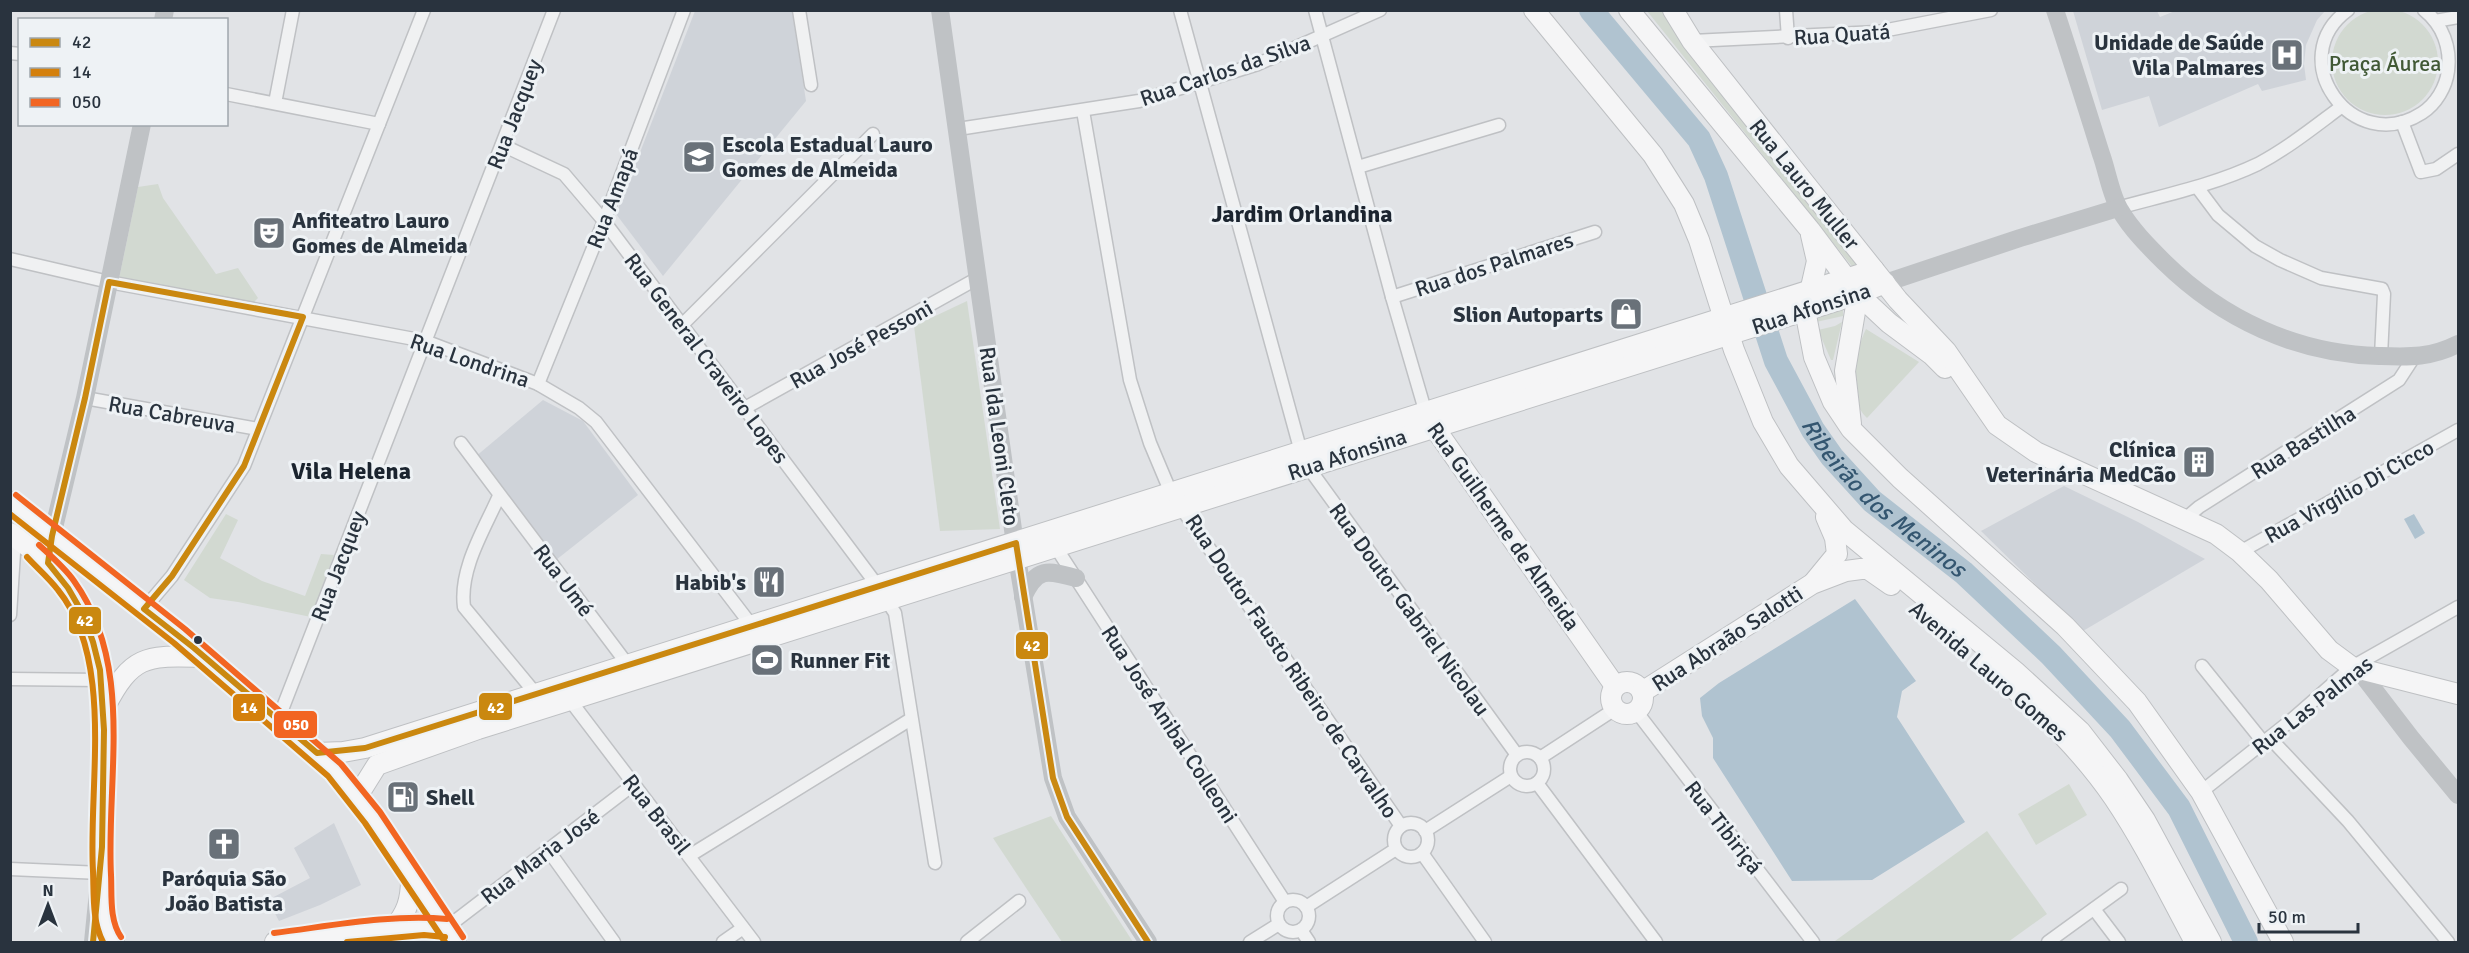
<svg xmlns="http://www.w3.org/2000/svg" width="2469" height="953" font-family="Signika,sans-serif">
	<rect width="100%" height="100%" fill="#e1e3e6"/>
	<!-- built -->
	<g fill="#cfd3d9">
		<path d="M695,11H792L806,101L663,276L616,214Z"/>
		<path d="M2175,11V10L2325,11L2317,20L2306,45L2304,64L2306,80L2262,91L2258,84L2159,127L2149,96L2102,110L2073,11H2157L2160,17Z"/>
		<path d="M543,400L583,421L638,495L556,560L475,457Z"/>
		<path d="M2064,486L2138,522L2205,559L2083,631L1981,531Z"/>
		<path d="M334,823L361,885L320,905L279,921L268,900L310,878L294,848Z"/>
	</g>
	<!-- green -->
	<g fill="#d2d9d1">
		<circle cx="2385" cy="62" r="53"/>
		<path d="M1647,11H1662L1682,40L1861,268L1859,275Z"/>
		<path d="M158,184L163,198L216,274L238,268L258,298L252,304L119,279L138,187Z"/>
		<path d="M967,301L1000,529L940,531L914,326Z"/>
		<path d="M1838,308L1843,310V316L1816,322L1818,316Z"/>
		<path d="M1842,322L1833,360H1831L1818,330L1835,326Z"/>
		<path d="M1866,329L1919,362L1867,418C1846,400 1855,351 1866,329Z"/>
		<path d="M226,514L238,520L220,558L262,581L305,596L321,554L334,555L311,617L238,602L210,598L184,580Z"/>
		<path d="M2069,784L2087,815L2036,845L2018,814Z"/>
		<path d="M1051,816L1133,942H1062L993,838Z"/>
		<path d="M1987,831L2047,914L2008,942H1836L1835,941Z"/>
	</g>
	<!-- water -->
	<g fill="#b0c3d0">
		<path d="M2414,514L2425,533L2415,539L2404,519Z"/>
		<path d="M1855,599L1916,681L1902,691L1897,717L1965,822L1872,880L1792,881L1713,758V738L1702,716L1700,698L1719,683Z"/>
	</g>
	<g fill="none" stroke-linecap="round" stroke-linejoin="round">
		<!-- river -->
		<path stroke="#b0c3d0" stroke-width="24" id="s1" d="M1591,10L1699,139L1716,176L1776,361L1813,430L1832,457L1872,501L1964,573L2051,655L2120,729L2179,808L2246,942"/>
		<!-- street casing -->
		<g stroke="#bfc1c4" stroke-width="15">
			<g id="street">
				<path d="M799,10L811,85"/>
				<path d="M1180,10L1301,452L1308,467L1517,755"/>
				<path d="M1315,10L1392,297L1427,417"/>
				<path d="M1786,10L1788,38"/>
				<path d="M2348,10C2282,58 2352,158 2422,113C2436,104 2446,87 2448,71C2451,48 2443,25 2424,10"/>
				<path d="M2435,21L2458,17"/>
				<path d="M1692,41L1877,32L1991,10"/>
				<path d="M10,53L20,54"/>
				<path d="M226,94L379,124"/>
				<path d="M275,103L293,10"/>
				<path d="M1083,111L1130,380L1150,443L1171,493L1401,826"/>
				<path d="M2402,122L2421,172L2436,169L2458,154"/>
				<path d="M958,129L1139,101L1258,64L1380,10"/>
				<path d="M502,145L564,174L604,221L871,577L895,613L935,863"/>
				<path d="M1358,167L1499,125"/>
				<path d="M2197,187L2218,215L2255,246L2280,260L2321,278L2382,289L2384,294L2381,356"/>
				<path d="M2118,208C2165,195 2214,185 2258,164C2288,148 2314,127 2341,107"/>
				<path d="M10,259L109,282L425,341L538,384L579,408L596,422L752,626"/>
				<path d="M1392,297L1595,232"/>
				<path d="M682,325L873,134"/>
				<path d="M538,384L604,221L684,10"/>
				<path d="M85,398L258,429"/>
				<path d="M743,409L978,278"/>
				<path d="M461,443L628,665"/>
				<path d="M499,496C484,530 459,569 464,607L536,694"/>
				<path d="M2185,519L2199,507L2399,380L2414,357"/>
				<path d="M1055,546L1285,902"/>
				<path d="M2240,552L2458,430"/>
				<path d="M144,609L172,576L244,466L424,10"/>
				<path d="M10,615L15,537"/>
				<path d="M2202,666L2264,743"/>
				<path d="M10,679L101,680"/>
				<path d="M566,695L754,942"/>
				<path d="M1636,711L1813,942"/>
				<path d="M278,720L554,10"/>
				<path d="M2270,738L2348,821L2448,942"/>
				<circle cx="1527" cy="769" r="17"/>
				<path d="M1540,758L1615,709"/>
				<path d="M1537,783L1656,942"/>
				<path d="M2201,792L2289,722L2352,667L2458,607"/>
				<circle cx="1411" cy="840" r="17"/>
				<path d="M1425,831L1511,776"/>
				<path d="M548,850L614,942"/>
				<path d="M1422,853L1485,942"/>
				<path d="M689,856L911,719"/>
				<path d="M10,869L101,873"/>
				<circle cx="1293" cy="916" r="16"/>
				<path d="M1306,907L1396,849"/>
				<path d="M2094,909L2119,942"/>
				<path d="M446,928L634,784"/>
				<path d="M1301,930L1309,942"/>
				<path d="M723,942L743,928"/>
				<path d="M967,942L1019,901"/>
				<path d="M1250,942L1279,924"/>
				<path d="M2048,942L2121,889"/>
			</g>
		</g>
		<!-- primary casing -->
		<g stroke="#bec0c3" stroke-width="22">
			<g id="primary">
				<path d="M1534,10L1653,155L1684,204L1699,240L1734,350L1763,422L1789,466L1844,530L2017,673L2080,731L2118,780L2145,820L2211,942"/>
				<path d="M1629,10L1810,230L1858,294L1889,323L1932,355L1945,368"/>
				<path d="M1673,10L1692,41L1803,181L1898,300L1946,351L1997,425L2036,452L2216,534L2240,552L2269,580L2329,650L2352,667L2458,694"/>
				<path d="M1810,292L1817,261L1811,235"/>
				<path d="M1805,310L1814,357L1833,402L1851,429L1900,478L2065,626L2137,702L2201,792L2283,942"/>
				<path d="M1851,424L1845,371L1858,294"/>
				<path d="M1434,427L1615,686"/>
				<path d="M10,502C101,572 192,644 278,720C299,740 323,756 342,778C385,829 417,888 456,942"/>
				<path d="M10,533C28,547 48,560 62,578C133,664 91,794 102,894C104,910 103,931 114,942"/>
				<path d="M1814,582L1837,554L1835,538L1826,517"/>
				<path d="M1987,666C2035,705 2079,747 2114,798C2145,844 2169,894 2195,942"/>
				<circle cx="1627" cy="698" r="16"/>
				<path d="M1642,692L1812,584L1846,571L1861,569H1868L1891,585"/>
				<path d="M105,707C133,652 149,656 205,657"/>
				<path d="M317,753L343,752L365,748L1874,270"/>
				<path d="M357,797L377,765L478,729L1858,294L1885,283"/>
				<path d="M393,928C407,914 411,899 411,879"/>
				<path d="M275,942L393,928L424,926L446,928"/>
			</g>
		</g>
		<!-- street -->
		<use href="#street" stroke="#f0f1f2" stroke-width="12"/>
		<!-- secondary -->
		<g stroke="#bfc2c5" stroke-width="18">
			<path d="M940,10L1017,558L1053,778L1067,817L1148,942"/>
			<path d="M2055,10C2071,58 2086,106 2101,154C2107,170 2111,196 2120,210C2131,229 2148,246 2164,262C2222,319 2297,354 2379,356C2410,357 2430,358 2458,344"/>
			<path d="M163,20L165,10"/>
			<path d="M1885,283L2020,238L2118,208"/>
			<path d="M48,563L52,536L85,398L142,124"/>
			<path d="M1023,597C1037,567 1047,570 1076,578"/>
			<path d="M2358,669L2411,738L2458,795"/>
			<path d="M93,942L98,892"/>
		</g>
		<!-- primary -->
		<use href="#primary" stroke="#f5f5f6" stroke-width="20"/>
		<!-- bus-1 casing -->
		<g stroke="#eef2f5" stroke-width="10">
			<path id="bus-1" d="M93,942L102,847L104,730L100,670L93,642L83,614L68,588L48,563L52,536L85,398L109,282L303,317L244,466L172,576L144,609L194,648L317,753L365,748L1016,543L1053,778L1067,817L1148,942"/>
		</g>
		<!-- bus-2 casing -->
		<g stroke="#eef2f5" stroke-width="10">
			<g id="bus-2">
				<path d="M10,514L174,643L328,776L365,823L445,942"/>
				<path d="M27,557C37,568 49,578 58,590C115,660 88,787 93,871C94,895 92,921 103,942"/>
				<path d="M347,942L424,935L445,937"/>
			</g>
		</g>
		<!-- bus-3 casing -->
		<g stroke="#eef2f5" stroke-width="10">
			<g id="bus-3">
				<path d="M16,495L185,629L341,764L380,812L463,937"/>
				<path d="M39,545C51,556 65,568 74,581C135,666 106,778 111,875C112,894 109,920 121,937"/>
				<path d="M274,933C331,926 390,914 447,919"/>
			</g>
		</g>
		<!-- bus-1 -->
		<use href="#bus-1" stroke="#ca8810" stroke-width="6"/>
		<!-- bus-2 -->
		<use href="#bus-2" stroke="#d4800c" stroke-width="6"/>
		<!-- bus-3 -->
		<use href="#bus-3" stroke="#f26522" stroke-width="6"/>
	</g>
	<!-- icons -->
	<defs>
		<g id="hospital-square" transform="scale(1.725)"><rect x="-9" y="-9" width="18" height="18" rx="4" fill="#697179" stroke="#eef2f5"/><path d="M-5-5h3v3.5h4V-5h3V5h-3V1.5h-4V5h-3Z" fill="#fff"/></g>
		<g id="school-square" transform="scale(1.725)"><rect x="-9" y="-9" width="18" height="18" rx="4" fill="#697179" stroke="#eef2f5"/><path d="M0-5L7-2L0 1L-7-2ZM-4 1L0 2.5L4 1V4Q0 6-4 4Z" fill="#fff"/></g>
		<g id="theatre-square" transform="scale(1.725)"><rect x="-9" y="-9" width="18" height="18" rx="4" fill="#697179" stroke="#eef2f5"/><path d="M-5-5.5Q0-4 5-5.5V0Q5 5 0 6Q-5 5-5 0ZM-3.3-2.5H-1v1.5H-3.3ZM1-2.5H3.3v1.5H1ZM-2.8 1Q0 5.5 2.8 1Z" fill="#fff"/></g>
		<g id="shop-square" transform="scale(1.725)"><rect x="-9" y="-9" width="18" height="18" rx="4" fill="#697179" stroke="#eef2f5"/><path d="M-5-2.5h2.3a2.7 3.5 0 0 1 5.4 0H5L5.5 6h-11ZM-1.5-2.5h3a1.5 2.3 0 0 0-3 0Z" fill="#fff"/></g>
		<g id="building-square" transform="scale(1.725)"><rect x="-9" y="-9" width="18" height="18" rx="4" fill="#697179" stroke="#eef2f5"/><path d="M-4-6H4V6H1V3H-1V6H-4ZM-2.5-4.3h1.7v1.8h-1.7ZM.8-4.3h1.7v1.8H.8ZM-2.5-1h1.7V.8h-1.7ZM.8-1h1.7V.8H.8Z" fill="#fff"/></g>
		<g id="restaurant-square" transform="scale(1.725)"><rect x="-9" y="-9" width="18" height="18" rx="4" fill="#697179" stroke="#eef2f5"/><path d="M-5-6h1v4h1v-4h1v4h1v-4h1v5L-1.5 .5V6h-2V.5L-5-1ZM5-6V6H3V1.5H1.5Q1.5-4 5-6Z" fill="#fff"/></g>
		<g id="stadium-square" transform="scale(1.725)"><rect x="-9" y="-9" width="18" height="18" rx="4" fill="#697179" stroke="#eef2f5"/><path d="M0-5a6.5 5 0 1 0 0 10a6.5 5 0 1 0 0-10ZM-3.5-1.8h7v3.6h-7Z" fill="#fff"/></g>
		<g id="fuel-square" transform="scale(1.725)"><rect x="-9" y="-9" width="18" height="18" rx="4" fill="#697179" stroke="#eef2f5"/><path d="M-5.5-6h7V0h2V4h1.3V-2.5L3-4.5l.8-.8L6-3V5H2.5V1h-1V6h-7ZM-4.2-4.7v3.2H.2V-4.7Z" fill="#fff"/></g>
		<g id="church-square" transform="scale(1.725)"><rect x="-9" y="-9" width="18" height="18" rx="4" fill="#697179" stroke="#eef2f5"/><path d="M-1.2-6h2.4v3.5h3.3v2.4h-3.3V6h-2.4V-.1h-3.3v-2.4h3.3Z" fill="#fff"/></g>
	</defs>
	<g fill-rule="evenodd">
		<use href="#hospital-square" x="2287" y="55"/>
		<use href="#school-square" x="699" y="157"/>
		<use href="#theatre-square" x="269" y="233"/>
		<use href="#shop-square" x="1626" y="314"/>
		<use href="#building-square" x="2199" y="462"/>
		<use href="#restaurant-square" x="769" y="582"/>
		<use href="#stadium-square" x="767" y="660"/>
		<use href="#fuel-square" x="403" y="797"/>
		<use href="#church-square" x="224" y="844"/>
	</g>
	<!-- markers -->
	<circle fill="#29333e" stroke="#eef2f5" stroke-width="2" cx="198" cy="640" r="5"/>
	<g text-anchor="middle" stroke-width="6" stroke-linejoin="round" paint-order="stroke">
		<!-- street labels -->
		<g font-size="22" fill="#29333e" stroke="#eef2f5">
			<text transform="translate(1842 34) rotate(-4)" y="8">Rua Quatá</text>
			<text transform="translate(1225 70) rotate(-19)" y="8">Rua Carlos da Silva</text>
			<text transform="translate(514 114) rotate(-69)" y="8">Rua Jacquey</text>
			<text transform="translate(1805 184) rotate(51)" y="8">Rua Lauro Muller</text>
			<text transform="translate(612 198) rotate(-69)" y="8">Rua Amapá</text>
			<text transform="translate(1494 264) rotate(-18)" y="8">Rua dos Palmares</text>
			<text transform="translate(1811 308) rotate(-18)" y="8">Rua Afonsina</text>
			<text transform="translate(861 344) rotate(-29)" y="8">Rua José Pessoni</text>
			<text transform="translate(707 358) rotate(53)" y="8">Rua General Craveiro Lopes</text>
			<text transform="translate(470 360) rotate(19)" y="8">Rua Londrina</text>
			<text transform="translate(172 414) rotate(10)" y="8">Rua Cabreuva</text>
			<text transform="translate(1000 436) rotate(82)" y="8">Rua Ida Leoni Cleto</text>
			<text transform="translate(2303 442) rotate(-32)" y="8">Rua Bastilha</text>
			<text transform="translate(1347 454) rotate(-18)" y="8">Rua Afonsina</text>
			<text transform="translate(2349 491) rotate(-29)" y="8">Rua Virgílio Di Cicco</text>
			<text transform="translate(1504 526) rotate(55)" y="8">Rua Guilherme de Almeida</text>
			<text transform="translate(338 566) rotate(-69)" y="8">Rua Jacquey</text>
			<text transform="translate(564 580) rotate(53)" y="8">Rua Umé</text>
			<text transform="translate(1410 609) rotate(54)" y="8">Rua Doutor Gabriel Nicolau</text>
			<text transform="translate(1727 638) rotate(-33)" y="8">Rua Abraão Salotti</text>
			<text transform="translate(1292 666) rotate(56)" y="8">Rua Doutor Fausto Ribeiro de Carvalho</text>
			<text transform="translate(1989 671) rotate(41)" y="8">Avenida Lauro Gomes</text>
			<text transform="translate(2312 705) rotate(-38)" y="8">Rua Las Palmas</text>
			<text transform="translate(1170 724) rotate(57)" y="8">Rua José Anibal Colleoni</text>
			<text transform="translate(657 814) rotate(52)" y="8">Rua Brasil</text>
			<text transform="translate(1724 827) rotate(52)" y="8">Rua Tibiriçá</text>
			<text transform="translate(540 856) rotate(-37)" y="8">Rua Maria José</text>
		</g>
		<!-- poi labels -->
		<g font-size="22" font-weight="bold" fill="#29333e" stroke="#eef2f5" text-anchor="end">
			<text x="2264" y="50">Unidade de Saúde<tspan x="2264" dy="25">Vila Palmares</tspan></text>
			<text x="722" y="152" text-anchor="start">Escola Estadual Lauro<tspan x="722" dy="25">Gomes de Almeida</tspan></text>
			<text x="292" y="228" text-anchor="start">Anfiteatro Lauro<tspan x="292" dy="25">Gomes de Almeida</tspan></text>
			<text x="1603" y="322">Slion Autoparts</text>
			<text x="2176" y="457">Clínica<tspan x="2176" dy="25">Veterinária MedCão</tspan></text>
			<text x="746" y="590">Habib's</text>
			<text x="790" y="668" text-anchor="start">Runner Fit</text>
			<text x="426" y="805" text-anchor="start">Shell</text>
			<text x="224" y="886" text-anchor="middle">Paróquia São<tspan x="224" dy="25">João Batista</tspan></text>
		</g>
		<!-- park labels -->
		<g font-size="22" fill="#415936" stroke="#eef2f5">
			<text x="2385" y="71">Praça Áurea</text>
		</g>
		<!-- neighbourhood labels -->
		<g font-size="24" font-weight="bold" fill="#1b242f" stroke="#eef2f5">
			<text x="1302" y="222">Jardim Orlandina</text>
			<text x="351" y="479">Vila Helena</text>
		</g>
		<!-- water labels -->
		<g font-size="24" font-style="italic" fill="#345670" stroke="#eef2f5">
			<text dy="8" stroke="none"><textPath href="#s1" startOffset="580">Ribeirão dos Meninos</textPath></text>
		</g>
	</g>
	<g stroke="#eef2f5" stroke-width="2">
		<rect x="68" y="606" width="34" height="29" rx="6" fill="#ca8810"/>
		<rect x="1015" y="631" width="34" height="29" rx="6" fill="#ca8810"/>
		<rect x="478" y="692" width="35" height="29" rx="6" fill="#ca8810"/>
		<rect x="232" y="693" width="34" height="29" rx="6" fill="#d4800c"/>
		<rect x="273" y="710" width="45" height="29" rx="6" fill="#f26522"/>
	</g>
	<g font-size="16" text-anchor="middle" font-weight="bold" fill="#fff">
		<text x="85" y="626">42</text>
		<text x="1032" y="651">42</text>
		<text x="496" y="713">42</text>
		<text x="249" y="713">14</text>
		<text x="296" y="730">050</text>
	</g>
	<!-- border -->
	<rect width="2469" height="953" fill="none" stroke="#29333e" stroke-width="24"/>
	<!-- legend -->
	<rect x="18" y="18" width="210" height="108" fill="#eef2f5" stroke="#9fa6ac" stroke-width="1.5"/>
	<rect x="30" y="38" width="30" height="9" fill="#ca8810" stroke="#9fa6ac" stroke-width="1.5"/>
	<text x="72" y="48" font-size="18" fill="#29333e">42</text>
	<rect x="30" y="68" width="30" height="9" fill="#d4800c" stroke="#9fa6ac" stroke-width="1.5"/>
	<text x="72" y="78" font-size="18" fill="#29333e">14</text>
	<rect x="30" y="98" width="30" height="9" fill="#f26522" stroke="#9fa6ac" stroke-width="1.5"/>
	<text x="72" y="108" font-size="18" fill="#29333e">050</text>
	<!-- north arrow -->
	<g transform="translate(48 905)" stroke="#eef2f5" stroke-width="4.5" paint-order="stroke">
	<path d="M0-4.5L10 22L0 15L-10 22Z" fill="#29333e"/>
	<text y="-9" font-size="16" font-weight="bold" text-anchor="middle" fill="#29333e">N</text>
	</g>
	<!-- scale -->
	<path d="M2259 923v9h99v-9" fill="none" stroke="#29333e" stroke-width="3"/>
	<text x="2268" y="923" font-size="18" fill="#29333e" stroke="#eef2f5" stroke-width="4.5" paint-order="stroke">50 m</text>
</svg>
